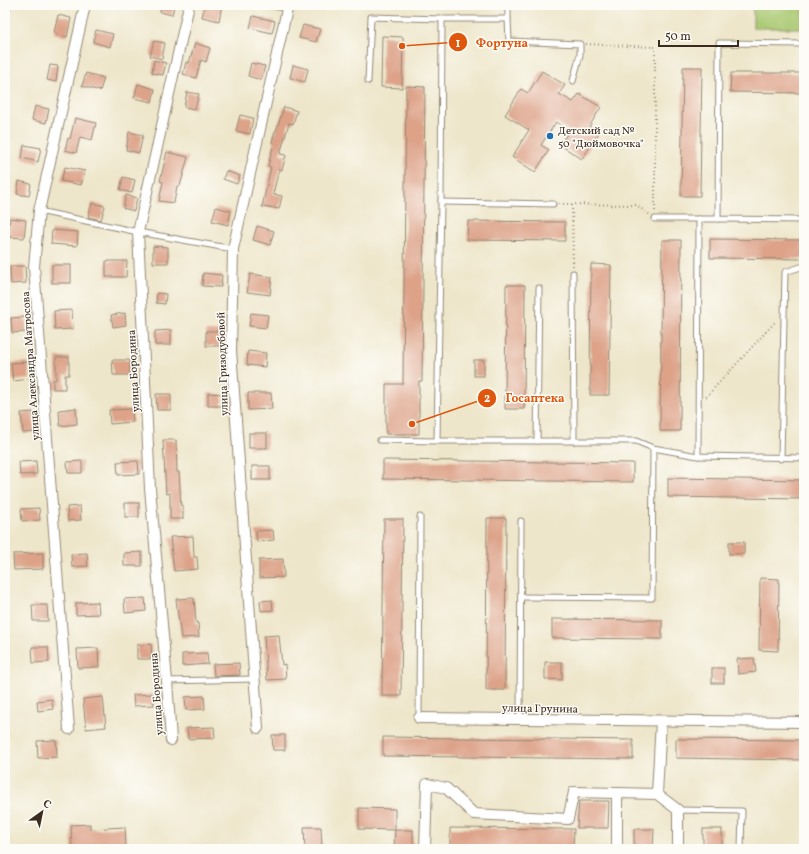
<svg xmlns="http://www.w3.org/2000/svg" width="809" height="854" font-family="Vollkorn,serif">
	<rect width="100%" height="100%" fill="#fdfcf7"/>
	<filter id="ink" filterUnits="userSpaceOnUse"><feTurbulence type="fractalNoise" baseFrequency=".025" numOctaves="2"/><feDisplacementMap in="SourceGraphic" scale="8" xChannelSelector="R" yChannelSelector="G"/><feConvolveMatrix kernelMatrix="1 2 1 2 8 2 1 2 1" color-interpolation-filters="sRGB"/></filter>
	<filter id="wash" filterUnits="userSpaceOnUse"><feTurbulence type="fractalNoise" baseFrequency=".012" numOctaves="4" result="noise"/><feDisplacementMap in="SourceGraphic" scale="16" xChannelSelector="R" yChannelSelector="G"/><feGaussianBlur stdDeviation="0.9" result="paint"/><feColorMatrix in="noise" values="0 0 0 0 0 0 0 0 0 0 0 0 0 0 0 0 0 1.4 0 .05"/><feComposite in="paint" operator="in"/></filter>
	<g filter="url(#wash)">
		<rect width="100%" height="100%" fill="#eee6ca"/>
		<!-- green -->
		<rect fill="#a9c86f" stroke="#727946" x="753" y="5" width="51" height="23"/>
		<!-- water -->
		<path fill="#58c0d5" stroke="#4a757a" d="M5,5H12L5,35Z"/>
		<g id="blocks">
			<!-- building -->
			<g fill="#dda288">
				<path d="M161,5L174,6L172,15L160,12Z"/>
				<path d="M205,5H222L219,21L202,17Z"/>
				<path d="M58,15L71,18L67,37L54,33Z"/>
				<path d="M253,16L275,21L272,33L250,28Z"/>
				<path d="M303,25L320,29L316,42L299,38Z"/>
				<path d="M96,30L113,34L110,47L93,42Z"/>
				<path d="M382,36L403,37L402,88L381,87Z"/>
				<path d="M154,41L165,43L162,59L150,56Z"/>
				<path d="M195,43L210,48L206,62L201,60L196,78L183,74L186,62L189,63Z"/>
				<path d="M154,60L166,63L163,75L152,73Z"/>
				<path d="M251,63L265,66L261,80L248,76Z"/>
				<path d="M50,65L58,66L56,82L47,80Z"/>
				<path d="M293,65L308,69L305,82L290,78Z"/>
				<path d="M683,67H702L700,196H681Z"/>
				<path d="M542,71L565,85L559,94L573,102L579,94L601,107L589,127L599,133L582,159L560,145L569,131L556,122L541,145L549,150L535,172L512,157L529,130L505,115L521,89L528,93Z"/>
				<path d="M86,73L104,78L100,91L82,86Z"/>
				<path d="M731,73H804V93L730,92Z"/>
				<path d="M138,84L155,89L152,102L134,98Z"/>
				<path d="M406,86L425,87L422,381H419V434H386V384H403Z"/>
				<path d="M187,92L199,94L195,109L184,107Z"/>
				<path d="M35,106L49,109L46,123L32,120Z"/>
				<path d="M284,107L297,111L293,124L289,123L280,154L286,155L282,170L279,169L273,194L282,196L279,209L269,207V208L262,207L271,167L268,166L274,143L272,142L275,131H276Z"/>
				<path d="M240,115L253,118L250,134L236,131Z"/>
				<path d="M75,118L96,123L92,140L80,137L76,153L65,150L68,138L70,139Z"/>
				<path d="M129,132L143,135L139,153L126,150Z"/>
				<path d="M24,145L41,148L38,162L22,158Z"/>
				<path d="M167,152L188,157L180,186H177L174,203L159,201L163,182L160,181Z"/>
				<path d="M65,167L85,171L81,185L61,181Z"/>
				<path d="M226,171L240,176L237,184L223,179Z"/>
				<path d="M123,177L135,180L132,193L120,190Z"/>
				<path d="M19,181L31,184L29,196L17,194Z"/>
				<path d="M126,195L137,198L134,211L123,208Z"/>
				<path d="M92,203L105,206L101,220L88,217Z"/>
				<path d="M216,207L231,211L228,225L212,221Z"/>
				<path d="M10,218L26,220L24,238L8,237Z"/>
				<path d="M468,221L565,222V241L467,240Z"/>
				<path d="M257,226L274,231L270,245L253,240Z"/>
				<path d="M52,230L78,232L77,246L51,244Z"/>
				<path d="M710,239L804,240V259L710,258Z"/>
				<path d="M662,240H681L680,431H660Z"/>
				<path d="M153,246L168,247V263H153Z"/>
				<path d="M106,261H127L126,277H106Z"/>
				<path d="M591,264L611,265L609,395H590Z"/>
				<rect x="52" y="265" width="19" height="18"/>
				<path d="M10,266H25L26,283L11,284Z"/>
				<path d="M203,273L222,275L221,287L202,286Z"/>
				<path d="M250,274L272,277L270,295L247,292Z"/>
				<path d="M506,285H525L524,409H505Z"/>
				<path d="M157,293L166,294L165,304L156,303Z"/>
				<path d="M72,310L73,329L55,330L54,311Z"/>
				<path d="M125,313L126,325L113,327L111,315Z"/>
				<path d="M251,313L268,315L266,328L249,326Z"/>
				<path d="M26,317L27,332L12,333L11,318Z"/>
				<path d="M171,330V345H155V331Z"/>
				<rect x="206" y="331" width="14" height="15"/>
				<path d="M248,351L266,353L265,367L247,365Z"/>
				<path d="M56,357H69V375H65V389H53V380H56Z"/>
				<path d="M112,360H130V375H113Z"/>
				<rect x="474" y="360" width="10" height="16"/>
				<path d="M28,362L30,379L13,381L11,363Z"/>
				<path d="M208,393L222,394V406H208Z"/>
				<path d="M248,393H271L272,409L248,410Z"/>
				<path d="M156,394H171V410H157Z"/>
				<path d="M76,408L77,424L60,426L59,410Z"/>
				<path d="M132,409L133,422L110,424L109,410Z"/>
				<path d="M33,412L35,432L23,433L21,413Z"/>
				<rect x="249" y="433" width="18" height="15"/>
				<path d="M163,440H176L177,472H179L181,506H183V519H170V493L166,494Z"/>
				<path d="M383,460L633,463V482L383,479Z"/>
				<path d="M36,461L37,474L20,475L19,462Z"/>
				<path d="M82,461V473H68L67,462Z"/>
				<path d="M138,461L139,474L118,475L117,462Z"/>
				<rect x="252" y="466" width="18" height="14"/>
				<path d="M668,478L804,480V499L668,497Z"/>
				<rect x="125" y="503" width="14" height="14"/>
				<path d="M80,506L81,520L68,521L67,507Z"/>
				<path d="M39,508L40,520L22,521L21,509Z"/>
				<path d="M487,518H506L505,690H486Z"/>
				<path d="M384,519H403L401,696H382Z"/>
				<path d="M273,530L274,540L257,542L256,531Z"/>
				<path d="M193,536L194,557H197L198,569L174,571L170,537Z"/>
				<rect x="729" y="542" width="15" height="12"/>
				<path d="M142,552V566H124V553Z"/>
				<path d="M43,553V569L14,570L13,554Z"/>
				<path d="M87,553L88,566L72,567L71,554Z"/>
				<path d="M283,559L284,577L259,578V560Z"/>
				<path d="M760,578L779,579L778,651L759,650Z"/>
				<path d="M145,598L146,611L125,613L124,599Z"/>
				<path d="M194,598L196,623H198L199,637L181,638L176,599Z"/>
				<path d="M272,600L273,610L261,611L260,601Z"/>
				<path d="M98,602L99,614L76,615V603Z"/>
				<path d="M32,605H47L48,621H33Z"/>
				<path d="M552,619L662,620V639L552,638Z"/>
				<path d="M279,635L282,665L285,664L286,679L267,680L264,636Z"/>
				<path d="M151,644L152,659H137V645Z"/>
				<path d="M32,647H48L49,662L33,663Z"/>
				<path d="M98,648L99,667L78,668L77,649Z"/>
				<path d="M207,653L208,664L182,666V654Z"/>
				<path d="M754,658L756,672L738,674L737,659Z"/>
				<path d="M545,662H562V680L545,679Z"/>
				<path d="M239,663L240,675L214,676L213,664Z"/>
				<rect x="712" y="668" width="12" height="15"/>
				<path d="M153,694L154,705L134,706L133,695Z"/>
				<path d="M204,696L205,709L186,710L185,697Z"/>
				<path d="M103,697L106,727L86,729L83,699Z"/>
				<path d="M52,699L53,709L38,711L37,701Z"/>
				<path d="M214,727L215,738L188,739L187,728Z"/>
				<path d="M272,735H285V750H273Z"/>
				<path d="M383,737L633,740V759L383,756Z"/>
				<path d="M676,739L804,740V760L676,758Z"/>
				<path d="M56,740L57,757L38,758L37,741Z"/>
				<path d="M579,801H609L608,828H577Z"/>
				<path d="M359,808L395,809V830L359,829Z"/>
				<path d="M90,824V829L125,827L126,849H72L71,825Z"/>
				<path d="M304,827H321L322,849H305Z"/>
				<path d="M450,828L574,829L573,848L450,847Z"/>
				<path d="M634,829H654L653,849H634Z"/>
				<rect x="703" y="829" width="19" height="20"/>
				<path d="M395,830H413V849H394Z"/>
			</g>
		</g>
	</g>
	<g filter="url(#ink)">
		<use href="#blocks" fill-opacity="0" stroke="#948874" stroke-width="1"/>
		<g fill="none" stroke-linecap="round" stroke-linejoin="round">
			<!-- service casing -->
			<g stroke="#948874" stroke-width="7">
				<g id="service">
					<path d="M270,5L287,9"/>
					<path d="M508,19L509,41L580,44V55L573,81"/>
					<path d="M804,44L719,43L718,219L804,220"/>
					<path d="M368,81L371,17L442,19"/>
					<path d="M441,202L553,204"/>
					<path d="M39,211L138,232L233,249"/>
					<path d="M655,219H699"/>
					<path d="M573,273L574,441"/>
					<path d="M380,440L437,441H636L653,448L698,456L804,458"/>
					<path d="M437,441L441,202L442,19H508V5"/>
					<path d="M537,441L539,288"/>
					<path d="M698,456L699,219H718"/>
					<path d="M781,459L785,272L804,266"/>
					<path d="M521,597L652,598L653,448"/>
					<path d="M167,681L254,679"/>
					<path d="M419,718L420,517"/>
					<path d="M520,719L521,521"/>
					<path d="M678,810L742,811L741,849"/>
				</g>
			</g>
			<!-- minor casing -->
			<g stroke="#948874" stroke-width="12">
				<g id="minor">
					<path d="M419,718L804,722"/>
					<path d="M661,721L657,794L678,810V849"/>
					<path d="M258,728L231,350L233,249L288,5"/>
					<path d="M69,729L34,267L39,211L85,5"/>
					<path d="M171,740L167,681L150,488L138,232L189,5"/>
					<path d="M425,849L427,784L446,788L474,814L568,819L574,792L617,793"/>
					<path d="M617,849V793L657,794"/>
				</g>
			</g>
			<!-- path -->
			<g stroke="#948874" stroke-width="2" stroke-dasharray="1 3" stroke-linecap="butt">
				<path d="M586,44L655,47V212"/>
				<path d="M559,204L636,205L650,215"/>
				<path d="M572,205L573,266"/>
				<path d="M706,397L776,321"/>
			</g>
			<!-- service -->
			<use href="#service" stroke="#fff" stroke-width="5"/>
			<!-- minor -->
			<use href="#minor" stroke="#fff" stroke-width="10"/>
		</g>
	</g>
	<!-- markers -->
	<circle fill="#1f6fb2" stroke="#fdfcf7" stroke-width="1.5" cx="550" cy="136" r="4"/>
	<g text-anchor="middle" stroke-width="3" stroke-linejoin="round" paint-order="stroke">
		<!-- poi labels -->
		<g font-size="11" fill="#3b2a1e" stroke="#fdfcf7" text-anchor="start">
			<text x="558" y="134">Детский сад №<tspan x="558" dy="13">50 "Дюймовочка"</tspan></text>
		</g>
		<!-- street labels -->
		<g font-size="11" fill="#3b2a1e" stroke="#fdfcf7">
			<text transform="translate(222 364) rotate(-92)" y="4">улица Гризодубовой</text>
			<text transform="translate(30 366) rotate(-94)" y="4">улица Александра Матросова</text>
			<text transform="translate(133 371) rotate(-93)" y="4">улица Бородина</text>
			<text transform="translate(156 694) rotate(-94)" y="4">улица Бородина</text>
			<text transform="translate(540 708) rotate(1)" y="4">улица Грунина</text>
		</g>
	</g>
	<!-- callouts -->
	<path fill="none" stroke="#df570d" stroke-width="1.5" d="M402 46L458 42M412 424L487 398"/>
	<g fill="#df570d" stroke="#fdfcf7" stroke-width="1.5">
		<circle cx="402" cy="46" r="4"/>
		<circle cx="412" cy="424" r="4"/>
		<circle cx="458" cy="42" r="10"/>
		<circle cx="487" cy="398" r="10"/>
	</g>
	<g font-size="12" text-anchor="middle" font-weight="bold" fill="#fff">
		<text x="458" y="47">1</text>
		<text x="487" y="402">2</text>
	</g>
	<g font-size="12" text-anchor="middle" font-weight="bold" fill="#df570d" stroke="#fdfcf7" stroke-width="3" stroke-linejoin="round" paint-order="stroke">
		<text x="502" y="47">Фортуна</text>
		<text x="535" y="402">Госаптека</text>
	</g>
	<!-- margin -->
	<rect width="809" height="854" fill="none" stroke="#fdfcf7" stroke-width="20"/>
	<!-- north arrow -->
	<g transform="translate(42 812) rotate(33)" stroke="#fdfcf7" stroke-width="3" paint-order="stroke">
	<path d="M0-3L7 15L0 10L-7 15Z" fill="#3b2a1e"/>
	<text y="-6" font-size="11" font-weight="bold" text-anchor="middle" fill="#3b2a1e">С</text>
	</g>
	<!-- scale -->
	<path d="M659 40v6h79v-6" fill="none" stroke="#3b2a1e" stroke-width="2"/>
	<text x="665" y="40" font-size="12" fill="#3b2a1e" stroke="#fdfcf7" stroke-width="3" paint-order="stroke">50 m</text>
</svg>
